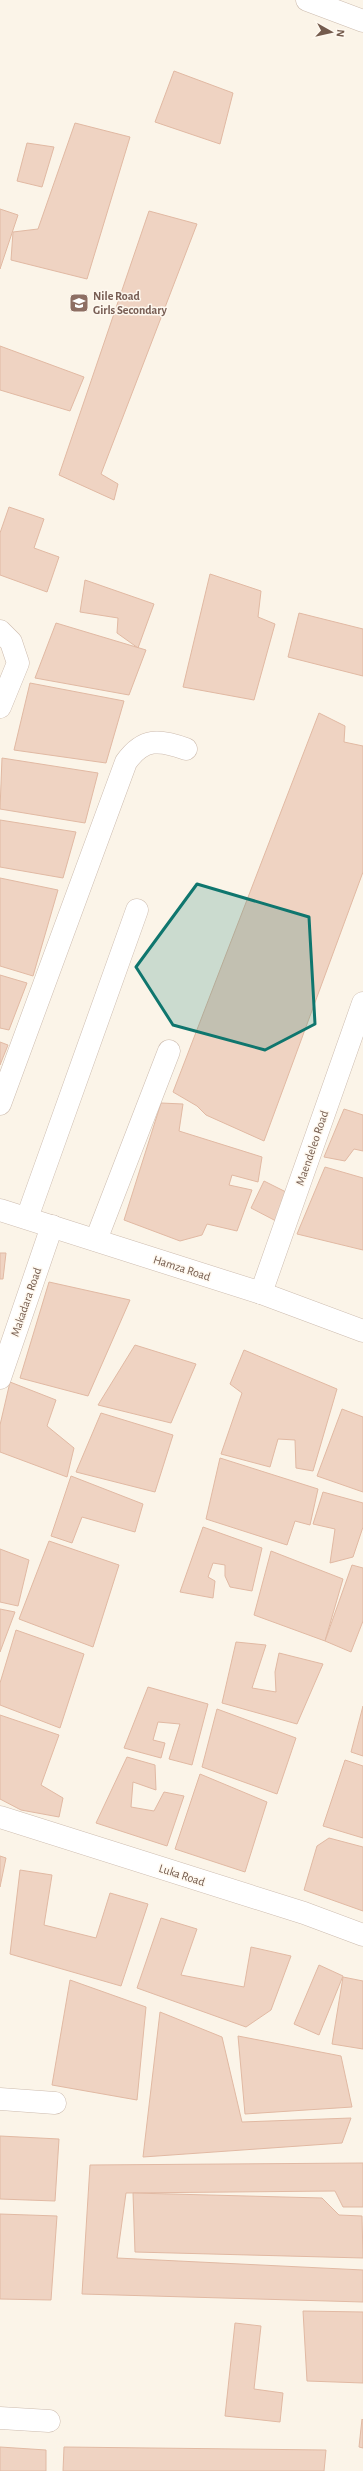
<svg xmlns="http://www.w3.org/2000/svg" width="363" height="2471" font-family="'Alegreya Sans',sans-serif">
	<rect width="100%" height="100%" fill="#fbf4e8"/>
	<!-- building -->
	<g fill="#efd3c2" stroke="#e1b9a3">
		<path d="M174,71L233,93L220,144L155,122Z"/>
		<path d="M75,123L130,137L87,279L11,260L13,232L38,229Z"/>
		<path d="M27,143L54,147L42,187L17,181Z"/>
		<path d="M0,209L18,215L0,269Z"/>
		<path d="M149,211L197,224L101,474L118,484L114,500L59,475Z"/>
		<path d="M0,346L84,377L70,411L0,390Z"/>
		<path d="M9,507L44,519L34,548L59,557L47,592L0,575V533Z"/>
		<path d="M210,574L261,591L258,617L275,624L254,700L183,687Z"/>
		<path d="M85,580L154,604L138,648L117,633L118,618L80,612Z"/>
		<path d="M299,613L363,629V676L288,657Z"/>
		<path d="M56,623L146,650L129,695L35,678Z"/>
		<path d="M30,683L124,701L106,763L14,750Z"/>
		<path d="M319,713L345,726L344,742L363,746V872L264,1141L206,1115L197,1106L173,1092Z"/>
		<path d="M2,758L98,773L85,823L0,809Z"/>
		<path d="M0,820L76,832L63,878L0,867Z"/>
		<path d="M0,878L58,890L33,976L0,966Z"/>
		<path d="M0,975L27,983L9,1030L0,1028Z"/>
		<path d="M0,1042L8,1045L0,1065Z"/>
		<path d="M161,1103L183,1104L179,1131L262,1157L258,1182L232,1175L229,1185L252,1190L237,1231L207,1224L202,1235L180,1241L124,1220Z"/>
		<path d="M344,1109L363,1115V1151L354,1149L345,1161L324,1157Z"/>
		<path d="M325,1167L363,1178V1250L297,1234Z"/>
		<path d="M264,1181L290,1194L276,1221L251,1208Z"/>
		<path d="M0,1253H6L3,1279H0Z"/>
		<path d="M49,1282L130,1300L88,1396L20,1378Z"/>
		<path d="M135,1345L196,1364L171,1423L98,1405Z"/>
		<path d="M244,1350L337,1389L313,1471L296,1468L295,1440L278,1439L270,1467L221,1454L242,1393L230,1384Z"/>
		<path d="M10,1382L56,1400L47,1426L74,1448L67,1477L0,1452V1425Z"/>
		<path d="M342,1409L363,1417V1492L317,1476Z"/>
		<path d="M101,1413L173,1435L155,1492L76,1472Z"/>
		<path d="M220,1458L318,1489L310,1525L295,1521L287,1545L206,1519Z"/>
		<path d="M71,1476L143,1504L135,1532L82,1517L72,1543L51,1536Z"/>
		<path d="M323,1492L363,1503V1527L353,1557L330,1563L335,1529L313,1524Z"/>
		<path d="M203,1527L262,1548L252,1591L230,1587L225,1576V1565L213,1563L208,1577L215,1581L213,1598L180,1592Z"/>
		<path d="M49,1541L119,1565L93,1647L19,1619Z"/>
		<path d="M0,1549L29,1560L18,1606L0,1602Z"/>
		<path d="M271,1551L343,1579L325,1641L254,1615Z"/>
		<path d="M352,1565L363,1568V1621L351,1652L325,1641Z"/>
		<path d="M0,1609L15,1612L0,1652Z"/>
		<path d="M16,1630L84,1654L60,1728L0,1705V1683Z"/>
		<path d="M236,1642L266,1645L252,1688L276,1692L275,1672L279,1653L323,1664L297,1724L222,1703Z"/>
		<path d="M148,1687L208,1704L192,1765L169,1759L180,1724L158,1722L153,1740L165,1743L161,1758L124,1748Z"/>
		<path d="M363,1706V1756L351,1752Z"/>
		<path d="M217,1709L296,1738L277,1794L202,1767Z"/>
		<path d="M0,1715L59,1735L41,1785L63,1798L59,1817L21,1810L0,1799Z"/>
		<path d="M127,1757L155,1765L156,1790L133,1782L131,1807L154,1811L164,1792L184,1796L167,1846L96,1823Z"/>
		<path d="M345,1760L363,1766V1838L323,1826Z"/>
		<path d="M200,1774L267,1802L245,1872L175,1849Z"/>
		<path d="M329,1838L363,1847V1911L304,1890L317,1846Z"/>
		<path d="M0,1856L6,1858L0,1887Z"/>
		<path d="M20,1870L52,1875L44,1925L96,1938L110,1893L148,1904L121,1986L10,1954Z"/>
		<path d="M161,1918L197,1929L181,1975L244,1987L251,1947L291,1956L271,2010L246,2027L137,1988Z"/>
		<path d="M319,1965L343,1976L319,2035L294,2024Z"/>
		<path d="M343,1977L363,1981V2049L332,2044Z"/>
		<path d="M70,1980L146,2007L137,2100L52,2085Z"/>
		<path d="M160,2012L222,2037L242,2122L351,2118L342,2143L143,2157Z"/>
		<path d="M238,2036L341,2056L352,2107L245,2114Z"/>
		<path d="M0,2136L59,2139L55,2201L0,2199Z"/>
		<path d="M363,2163V2207H343L335,2191L126,2193L117,2258L363,2270V2302L82,2294L90,2165Z"/>
		<path d="M133,2193L322,2198L339,2215L362,2216L363,2258L135,2252Z"/>
		<path d="M0,2214L57,2216L51,2300L0,2299Z"/>
		<path d="M303,2311L363,2312V2383L307,2381Z"/>
		<path d="M235,2323L261,2326L254,2389L283,2393L280,2422L225,2416Z"/>
		<path d="M362,2419L363,2420V2448L359,2447Z"/>
		<path d="M0,2447L46,2450V2471H0Z"/>
		<path d="M64,2447L326,2450L324,2471H63Z"/>
	</g>
	<g fill="none" stroke-linecap="round" stroke-linejoin="round">
		<!-- minor casing -->
		<g stroke="#cdbcaf" stroke-width="23">
			<g id="minor">
				<path d="M307,0L363,21"/>
				<path d="M0,631L11,642L18,663L0,707"/>
				<path d="M0,1104L126,762C143,738 159,739 186,749"/>
				<path d="M0,1210L261,1293L363,1331"/>
				<path d="M27,1218L137,910"/>
				<path d="M96,1240L169,1051"/>
				<path d="M261,1293L363,1003"/>
				<path d="M0,1378L52,1226"/>
				<path d="M0,1817L304,1913L363,1935"/>
				<path d="M0,2099L55,2103"/>
				<path d="M0,2418L49,2421"/>
			</g>
		</g>
		<!-- minor -->
		<use href="#minor" stroke="#fff" stroke-width="22"/>
	</g>
	<!-- marked area -->
	<path fill="#0f766e" fill-opacity="0.2" stroke="#0f766e" stroke-width="3" stroke-linejoin="round" d="M197,884L309,917L315,1024L265,1050L173,1025L136,967Z"/>
	<!-- icons -->
	<defs>
		<g id="school-square" transform="scale(1)"><rect x="-9" y="-9" width="18" height="18" rx="4" fill="#8d6e63" stroke="#fef8ef"/><path d="M0-5L7-2L0 1L-7-2ZM-4 1L0 2.5L4 1V4Q0 6-4 4Z" fill="#fff"/></g>
	</defs>
	<g fill-rule="evenodd">
		<use href="#school-square" x="79" y="303"/>
	</g>
	<g text-anchor="middle" stroke-width="3" stroke-linejoin="round" paint-order="stroke">
		<!-- education labels -->
		<g font-size="12" font-weight="bold" fill="#785e54" stroke="#fef8ef" text-anchor="start">
			<text x="93" y="300">Nile Road<tspan x="93" dy="14">Girls Secondary</tspan></text>
		</g>
		<!-- street labels -->
		<g font-size="12" fill="#745b4d" stroke="#fef8ef">
			<text transform="translate(312 1148) rotate(-71)" y="4">Maendeleo Road</text>
			<text transform="translate(182 1268) rotate(18)" y="4">Hamza Road</text>
			<text transform="translate(26 1302) rotate(-71)" y="4">Makadara Road</text>
			<text transform="translate(182 1875) rotate(18)" y="4">Luka Road</text>
		</g>
	</g>
	<!-- north arrow -->
	<g transform="translate(331 32) rotate(98)" stroke="#fef8ef" stroke-width="3" paint-order="stroke">
	<path d="M0-3L7 15L0 10L-7 15Z" fill="#745b4d"/>
	<text y="-6" font-size="11" font-weight="bold" text-anchor="middle" fill="#745b4d">N</text>
	</g>
</svg>
